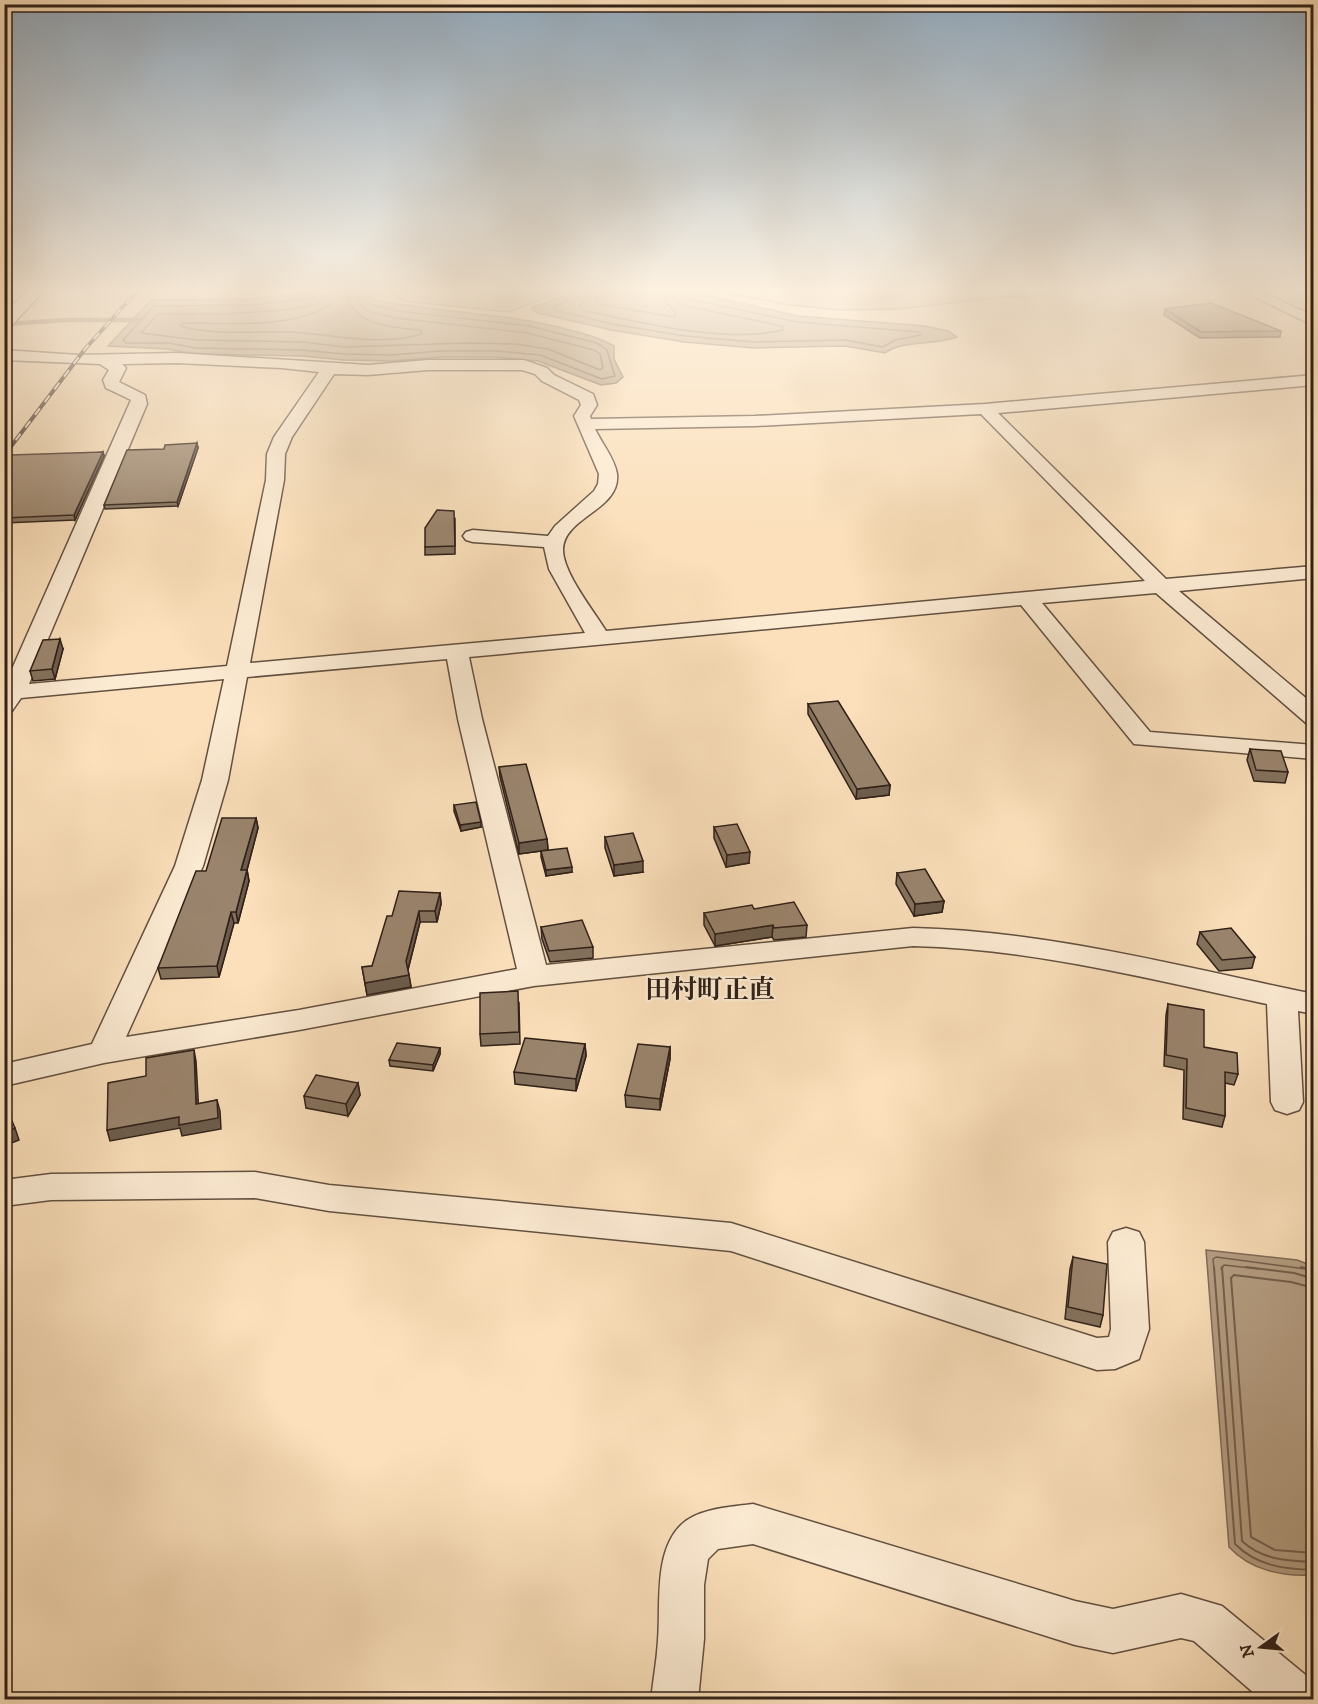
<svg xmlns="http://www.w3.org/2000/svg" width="1318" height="1704" font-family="'IM FELL DW Pica','Noto Serif JP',serif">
	<rect width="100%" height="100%" fill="#fbe0bb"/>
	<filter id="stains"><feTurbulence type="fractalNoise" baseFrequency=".00333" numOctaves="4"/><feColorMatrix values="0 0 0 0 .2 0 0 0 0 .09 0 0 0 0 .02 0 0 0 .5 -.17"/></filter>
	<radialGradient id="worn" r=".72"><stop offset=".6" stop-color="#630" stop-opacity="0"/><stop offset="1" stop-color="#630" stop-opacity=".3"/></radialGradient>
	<!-- green -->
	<g fill="#d8bf9f" stroke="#84705c" stroke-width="1.5">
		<path d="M386,290H565L509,312L403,301Z"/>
		<path d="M626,290H1074L1042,296L1001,297L902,309L840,310L789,305L726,293Z"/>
	</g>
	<!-- water -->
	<g fill="#b69f84" stroke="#806c59" stroke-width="1.5">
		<path d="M335,290H367L372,299C435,313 500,312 562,328C581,333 597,336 614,346V359L623,377L616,383L601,385L538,361L496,357H442L392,361L344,360L302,356L195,354L167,349L108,346L151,300L250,299Z"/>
		<path d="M575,292L705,295L798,316L925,326L948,331L957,337C933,346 906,339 885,353L845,346L754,348L684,342L611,330L538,313L531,308Z"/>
		<path d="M1206,1250L1297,1260L1313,1266V1575C1283,1577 1250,1570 1229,1547Z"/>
	</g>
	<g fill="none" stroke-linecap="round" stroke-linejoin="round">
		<!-- shore-far1 -->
		<g stroke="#73604e" stroke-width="1.5">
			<path d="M317,290L312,298L253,305L154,306L123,340L126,343H168L196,348L302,350L344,354L391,355L441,351H496L540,355L602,379L615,376L607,350L597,343L529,326L397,311L369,304L362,290"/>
			<path d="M324,290L323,298L317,304L287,310L223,314H158L141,333L198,340L303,342L344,347L467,343L516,344L548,349L600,370L603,368L600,354L594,350L527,333L396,318L370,312L361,306L354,290"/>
			<path d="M333,290L328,306C290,329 226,323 183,323L180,326C215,336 254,331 290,332C333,334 379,347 422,334L420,330C389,327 352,326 345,290"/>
			<path d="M581,290L579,297L555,306L554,310L612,324L685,336L754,342L845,340L883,347L895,340L921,335L919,332L797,322L685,298L681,295L680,290"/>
			<path d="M589,290L587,298L579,306L581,310C639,322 726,344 783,330L782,326L682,305L674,299L672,290"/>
			<path d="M598,290L596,301L598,304L674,317L676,313L667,303L663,290"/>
			<path d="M1214,1269L1213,1259L1216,1257L1306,1269"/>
			<path d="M1221,1269L1224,1265L1259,1269"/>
		</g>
		<!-- shore -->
		<g stroke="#73604e" stroke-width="2">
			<path d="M1214,1267L1235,1544C1257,1566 1284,1569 1314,1570"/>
			<path d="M1222,1267L1242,1541C1262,1560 1288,1561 1314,1562"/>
			<path d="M1246,1267L1294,1273L1314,1279"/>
			<path d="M1301,1267L1314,1271"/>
			<path d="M1314,1288L1291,1282L1234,1275L1231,1278L1251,1537L1275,1550L1314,1553"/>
		</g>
		<!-- stream -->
		<path stroke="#806c59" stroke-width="4.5" d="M4,324L68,320H141"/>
		<!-- minor casing -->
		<g stroke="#635041" stroke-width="3">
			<g id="minor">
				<path d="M1240,290H1257L1314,316V326Z"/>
				<path d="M4,350L78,355L177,353L368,365L428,360H524L547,368L554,375L593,394L597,405L590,416L591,419L755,416L985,404L1314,375V385L998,413L1166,579L1314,566V578L1179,591L1314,705V725L1306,723L1156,593L1042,603L1150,732L1314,745V759L1134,744L1021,605L469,657L482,719L546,965L913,928C1048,931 1181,967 1314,994V1014L1298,1011L1303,1102L1299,1110L1287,1114L1275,1110L1271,1102L1267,1004C1149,979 1034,949 913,946L534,986L299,1030L104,1063L4,1086V1064L92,1044L175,866L202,780L224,679L21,698L12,711L4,713V687L131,400L106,388L103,380L109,370L100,364L4,360ZM177,363L282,368L319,372L274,437L267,454L266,480L227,666L29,684L147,404L145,395L119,382L126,368L122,364ZM428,370H522L535,374L542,381L579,400L581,405L574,416L599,474L598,484L594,491L555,526L548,536L473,530L466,532L463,536L466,540L473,542L544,547L549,569L585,633L250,663L284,480L285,454L292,437L334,374L368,375ZM981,414L1145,581L606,631C594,611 563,573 563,550C563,517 621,510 617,474C615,459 601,442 595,429L755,426ZM447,659L458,719L517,969L299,1010L126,1037L203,866L228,780L247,677Z"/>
				<path d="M255,1172L329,1185L731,1223L1097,1338L1109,1337L1111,1329L1108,1242L1113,1232L1126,1228L1139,1232L1144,1242L1149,1329L1139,1359L1115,1369L1097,1370L731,1251L329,1211L255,1198L51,1200L4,1206V1180L51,1174Z"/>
				<path d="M753,1504L1075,1601L1113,1609L1181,1594L1222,1606L1314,1682V1700H1262L1194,1641L1181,1638L1113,1653L1075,1645L753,1544L718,1549L708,1559L704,1585V1639L698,1700H651C653,1680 657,1660 658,1640C661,1605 653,1551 682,1524C700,1508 731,1507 753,1504Z"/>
			</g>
		</g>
		<!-- secondary casing -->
		<g stroke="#302018" stroke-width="3">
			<path id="secondary" d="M28,290H45L10,327L4,328V313Z"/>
		</g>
		<!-- minor -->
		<use href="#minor" fill="#fcebd3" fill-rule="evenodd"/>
		<!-- secondary -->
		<use href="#secondary" fill="#fcebd3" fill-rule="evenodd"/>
		<!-- rail-far1 casing -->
		<g stroke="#302018" stroke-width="4">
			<path id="rail-far1" d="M6,453L85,349L138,290"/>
		</g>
		<!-- rail casing -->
		<g stroke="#302018" stroke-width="4.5">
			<path id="rail" d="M4,456L7,452"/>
		</g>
		<!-- rail-far1 -->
		<use href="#rail-far1" stroke="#fcebd3" stroke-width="2" stroke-dasharray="8" stroke-linecap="butt"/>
		<!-- rail -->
		<use href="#rail" stroke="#fcebd3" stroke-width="3" stroke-dasharray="10" stroke-linecap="butt"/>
	</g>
	<!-- wall -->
	<g fill="#84725e" stroke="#302018" stroke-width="1.5">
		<path d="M1165,309L1281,331L1280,337L1200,338L1164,315Z"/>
		<path d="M198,448L178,506L105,509L104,505Z"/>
		<path d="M103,452L104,456L75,520L4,523V463Z"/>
		<path d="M455,519V554L425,555V547Z"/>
		<path d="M63,649L55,679L33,681L30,671Z"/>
		<path d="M808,704L890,785L889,795L856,799L808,714Z"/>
		<path d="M1250,749L1288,772L1285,783L1254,781L1247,760Z"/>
		<path d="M499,767L547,839L548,850L572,872L546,876L541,857V851L519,854L500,777Z"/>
		<path d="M454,805L481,827L461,831L454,811Z"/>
		<path d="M256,818L258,828L247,870L249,881L238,923H234L219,977L161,979L158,968L206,871Z"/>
		<path d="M714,827L749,863L726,867L714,838Z"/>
		<path d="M605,837L643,872L614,876L605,848Z"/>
		<path d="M897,873L944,901L942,912L914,916L896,884Z"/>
		<path d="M440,893L441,904L437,922H420L408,970L411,987L367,995L362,967L372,966L392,916Z"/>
		<path d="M754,909L807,925L806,937L774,940L772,937L715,946L704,925V913Z"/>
		<path d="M541,927L593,947V958L550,962L542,939Z"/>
		<path d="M1200,932L1255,957L1252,968L1219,971L1197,944Z"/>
		<path d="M519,1003L520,1044L481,1046L480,1034Z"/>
		<path d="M1168,1004L1204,1047L1238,1074L1234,1085L1225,1083V1116L1222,1127L1183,1119L1184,1070L1164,1066L1166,1015Z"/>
		<path d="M585,1044L586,1056L576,1091L515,1084L514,1072Z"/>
		<path d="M670,1047V1059L660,1110L626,1107L625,1095Z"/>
		<path d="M440,1048V1054L433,1071L390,1066L389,1060Z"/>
		<path d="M358,1083L360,1095L348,1116L306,1108L304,1096Z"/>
		<path d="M1073,1257L1103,1315L1100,1327L1065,1319L1070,1269Z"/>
	</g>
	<!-- shaded-wall -->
	<g fill="#6c5c4c" stroke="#302018" stroke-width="1.5">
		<path d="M197,443L198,448L178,506L177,502Z"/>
		<path d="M103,452L104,456L75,520L74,515Z"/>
		<path d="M60,639L63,649L55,679L52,669Z"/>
		<path d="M890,785L889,795L856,799L857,789Z"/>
		<path d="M256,818L258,828L244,881L241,870Z"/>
		<path d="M481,822V827L461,831L460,825Z"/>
		<path d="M547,839L548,850L519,854V843Z"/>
		<path d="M750,852L749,863L726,867L727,855Z"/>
		<path d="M643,861V872L614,876V865Z"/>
		<path d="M572,867V872L546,876V870Z"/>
		<path d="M247,870L249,881L238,923L236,912Z"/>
		<path d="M440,893L441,904L437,922L435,911Z"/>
		<path d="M944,901L942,912L914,916L915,904Z"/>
		<path d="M419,911L420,922L407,973L406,961Z"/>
		<path d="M231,912L234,923L219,977L217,966Z"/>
		<path d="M773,925L772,937L715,946V934Z"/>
		<path d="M409,975L411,987L367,995L365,983Z"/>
		<path d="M585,1044L586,1056L576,1091V1079Z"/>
		<path d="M670,1047V1059L660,1110V1099Z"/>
		<path d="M440,1048V1054L433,1071V1065Z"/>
		<path d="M194,1050L196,1061L199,1115L196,1104Z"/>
		<path d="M358,1083L360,1095L348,1116L346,1104Z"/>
		<path d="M217,1100L220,1111L221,1129L182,1136L180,1128L110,1141L107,1130Z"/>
		<path d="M15,1128L19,1140L4,1146V1132Z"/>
	</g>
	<!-- building -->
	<g fill="#9a846d" stroke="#302018" stroke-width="1.5">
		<path d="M1211,303L1281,331L1201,332L1165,309Z"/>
		<path d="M197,443L177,502L104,505L127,450L164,449L165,445Z"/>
		<path d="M103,452L74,515L4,518V463L10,455Z"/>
		<path d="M437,510L454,511L455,546L425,547V528Z"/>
		<path d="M60,639L52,669L30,671L43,640Z"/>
		<path d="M838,701L890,785L857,789L808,704Z"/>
		<path d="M1250,749L1281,751L1288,772L1256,770Z"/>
		<path d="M526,764L547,839L519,843L499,767Z"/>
		<path d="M476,802L481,822L460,825L454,805Z"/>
		<path d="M222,818H256L241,870H247L236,912H231L217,966L158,968L196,871H206Z"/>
		<path d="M737,824L750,852L727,855L714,827Z"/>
		<path d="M633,833L643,861L614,865L605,837Z"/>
		<path d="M567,848L572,867L546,870L541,851Z"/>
		<path d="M925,869L944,901L915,904L897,873Z"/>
		<path d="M399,891L440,893L435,911H419L406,961L409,975L365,983L362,967L372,966L387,916H392Z"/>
		<path d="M794,902L807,925L774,928L773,925L715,934L704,913L752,905L754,909Z"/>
		<path d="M582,920L593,947L549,951L541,927Z"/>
		<path d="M1231,928L1255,957L1222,960L1200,932Z"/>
		<path d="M518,991L519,1032L480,1034V993Z"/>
		<path d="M1168,1004L1204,1010V1047L1237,1053L1238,1074L1225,1072V1116L1186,1108L1187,1059L1166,1055Z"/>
		<path d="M525,1038L585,1044L576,1079L514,1072Z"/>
		<path d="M397,1043L440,1048L433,1065L389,1060Z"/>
		<path d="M638,1044L670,1047L660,1099L625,1095Z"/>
		<path d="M194,1050L196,1104L217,1100L218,1118L179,1125V1117L107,1130L108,1083L146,1076V1058Z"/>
		<path d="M316,1075L358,1083L346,1104L304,1096Z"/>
		<path d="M4,1102L15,1128L4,1132Z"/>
		<path d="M1073,1257L1107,1264L1103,1315L1068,1307Z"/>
	</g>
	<!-- sky -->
	<linearGradient id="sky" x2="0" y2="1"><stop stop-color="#94acc0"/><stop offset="0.55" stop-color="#fdf1e0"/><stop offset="1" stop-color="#fdf1e0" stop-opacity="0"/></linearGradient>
	<rect width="1318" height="528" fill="url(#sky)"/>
	<g text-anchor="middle" stroke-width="4.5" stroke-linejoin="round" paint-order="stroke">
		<!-- quarter labels -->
		<g font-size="26" font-weight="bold" fill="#302018" stroke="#fcebd3">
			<text x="710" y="998">田村町正直</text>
		</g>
	</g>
	<!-- margin -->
	<rect width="1318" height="1704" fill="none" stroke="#fbe0bb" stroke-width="24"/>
	<rect x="6" y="6" width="1306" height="1692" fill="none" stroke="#302018" stroke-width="3"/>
	<rect x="12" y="12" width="1294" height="1680" fill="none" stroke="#302018" stroke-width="1.5"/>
	<!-- north arrow -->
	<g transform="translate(1261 1647) rotate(255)" stroke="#fcebd3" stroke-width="4.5" paint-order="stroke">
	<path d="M0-4.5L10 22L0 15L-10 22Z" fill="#302018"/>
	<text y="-9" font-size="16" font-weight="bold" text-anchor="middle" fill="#302018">N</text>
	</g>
	<rect width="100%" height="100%" filter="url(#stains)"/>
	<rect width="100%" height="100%" fill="url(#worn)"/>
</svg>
